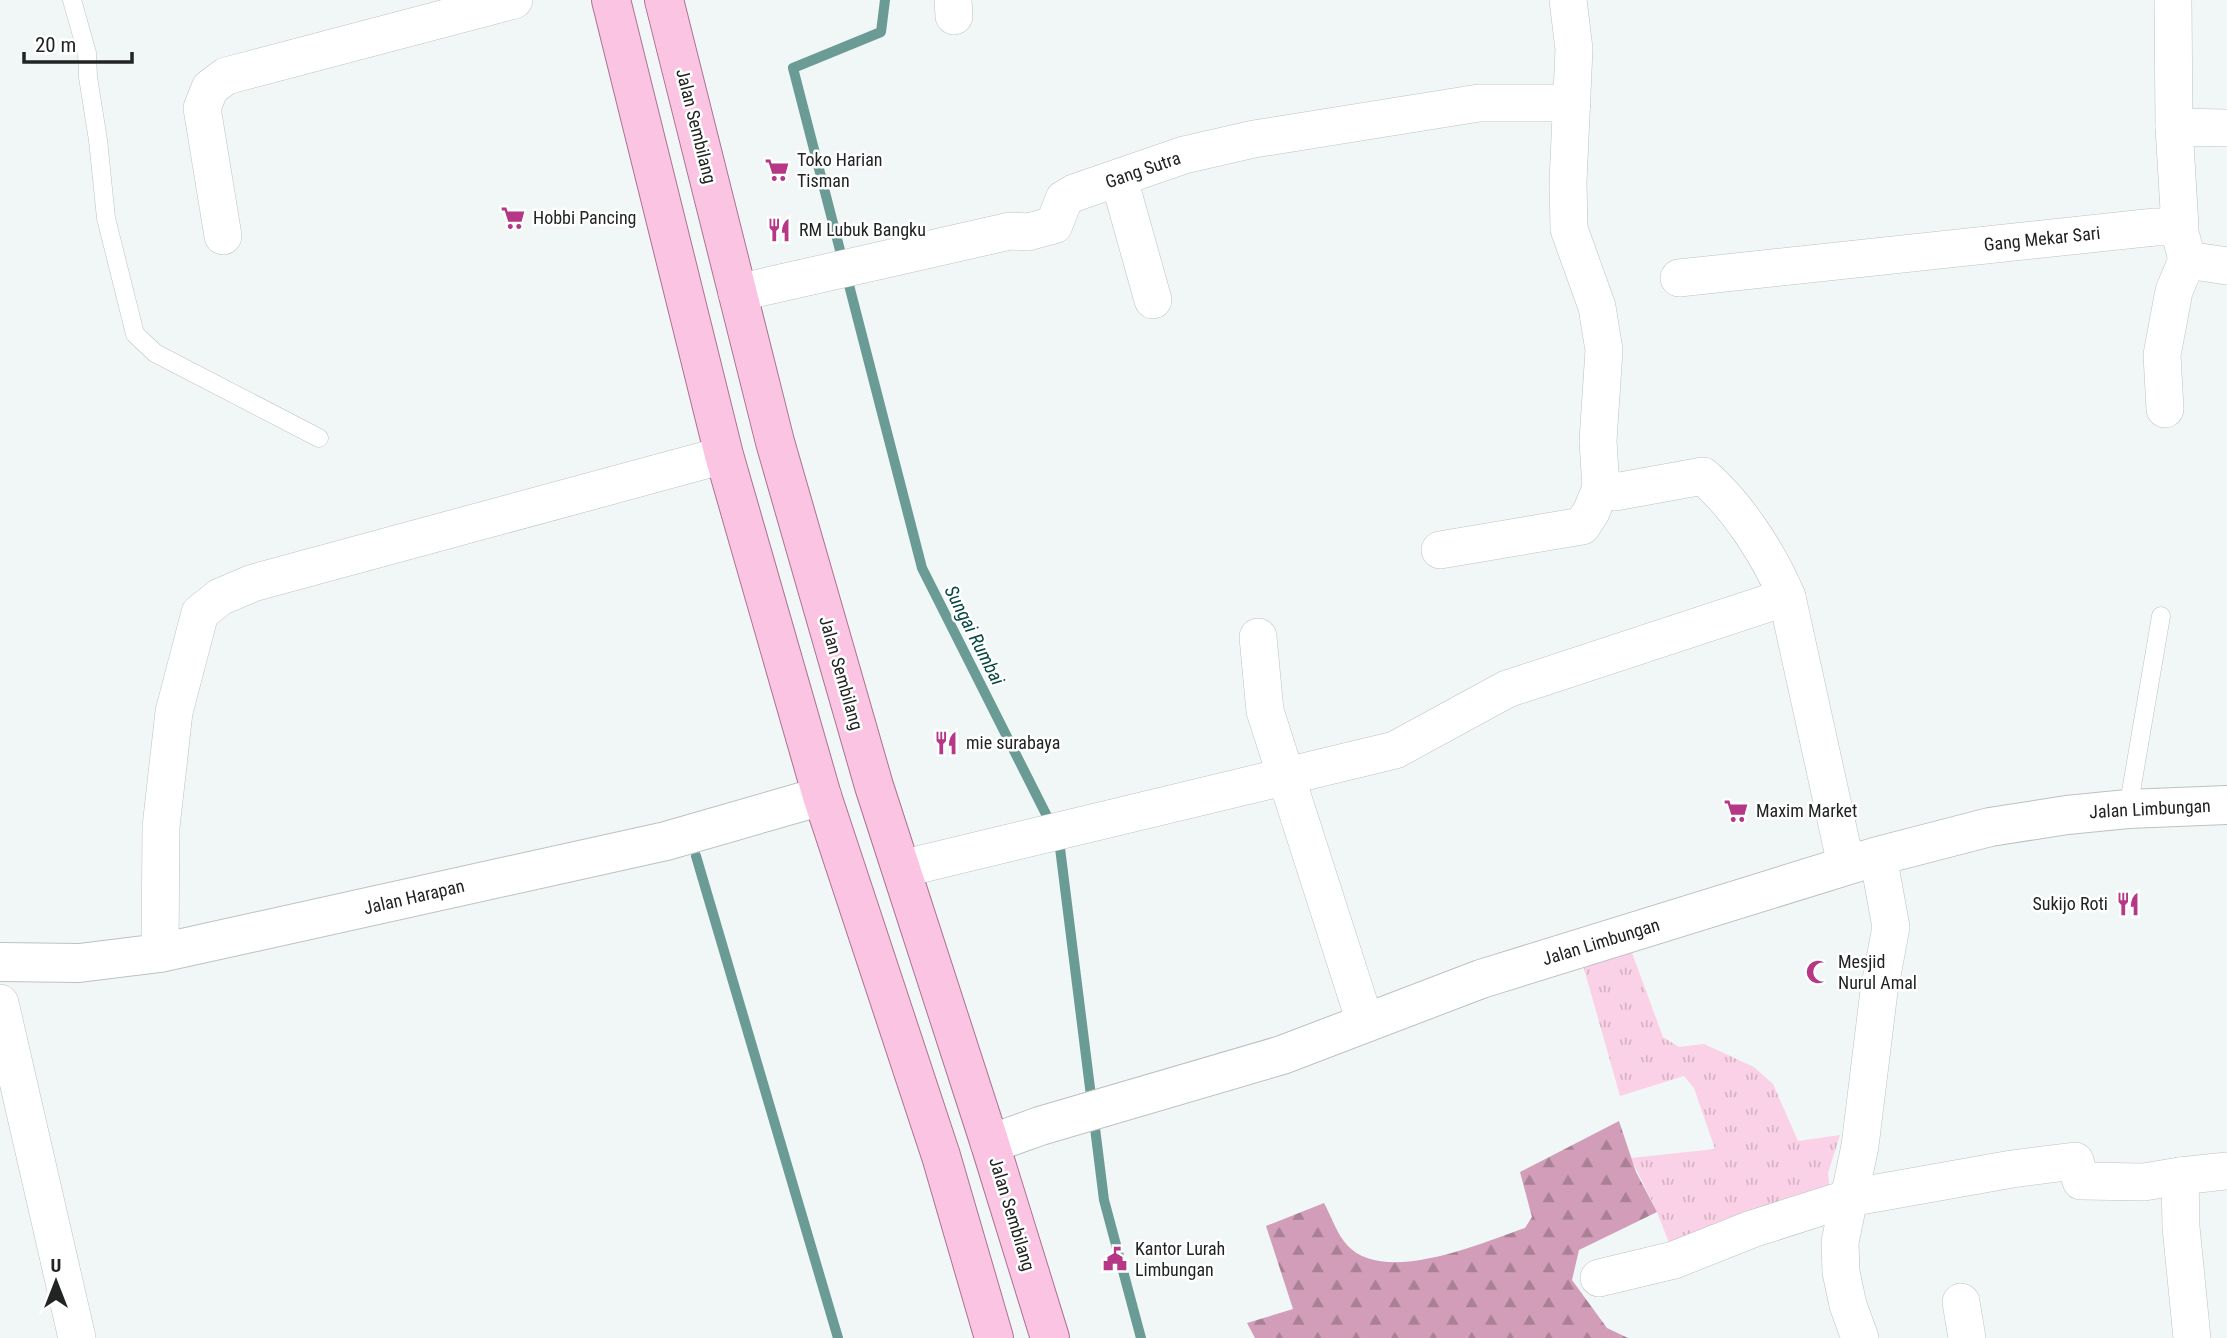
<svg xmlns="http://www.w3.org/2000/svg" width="2227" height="1338" font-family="'Roboto Condensed',sans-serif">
	<defs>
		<pattern id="grass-tufts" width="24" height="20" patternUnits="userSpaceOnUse" patternTransform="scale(1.75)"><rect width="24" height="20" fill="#fad1e6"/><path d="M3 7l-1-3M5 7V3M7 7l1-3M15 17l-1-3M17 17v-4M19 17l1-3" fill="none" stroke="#d6b3c5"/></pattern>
		<pattern id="forest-firs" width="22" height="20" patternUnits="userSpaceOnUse" patternTransform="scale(1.75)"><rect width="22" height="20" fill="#d29db9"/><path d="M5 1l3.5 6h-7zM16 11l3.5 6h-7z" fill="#aa8096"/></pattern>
	</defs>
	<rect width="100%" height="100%" fill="#f1f7f6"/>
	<!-- grass -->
	<path fill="url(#grass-tufts)" d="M1631,950L1663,1037L1679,1047L1704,1044L1754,1067L1773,1084L1798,1141L1840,1135L1828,1173L1830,1195L1673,1253L1657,1212L1631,1158L1715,1149L1694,1088L1684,1076L1620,1096L1583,965Z"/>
	<!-- forest -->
	<path fill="url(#forest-firs)" d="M1619,1121L1636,1172L1657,1212L1579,1250L1572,1280L1607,1328L1628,1338H1255L1247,1323L1293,1309L1266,1226L1324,1203C1331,1216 1337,1234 1347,1245C1384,1286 1481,1243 1525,1228L1532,1217L1520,1172Z"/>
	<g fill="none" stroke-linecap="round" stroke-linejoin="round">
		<!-- stream -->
		<g stroke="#6a9c95" stroke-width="10">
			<path d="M885,0L881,32L793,68L922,568L1059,840L1104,1200L1141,1338"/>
			<path d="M696,856L838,1338"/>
		</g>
		<!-- lane casing -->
		<g stroke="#bcc2c1" stroke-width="19">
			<g id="lane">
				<path d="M72,0L87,53L88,77L98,140L106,218L135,334L155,353L319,438"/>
				<path d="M2128,809L2161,616"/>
			</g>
		</g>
		<!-- street casing -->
		<g stroke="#bcc2c1" stroke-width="38">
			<g id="street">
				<path d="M953,0L954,16"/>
				<path d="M1568,0L1574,49L1568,182L1569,229L1597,307L1604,350L1598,441L1601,488L1615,492L1703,476C1738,506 1769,555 1787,597L1846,865"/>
				<path d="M2174,127L2227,128"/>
				<path d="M1119,179L1153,300"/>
				<path d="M223,236L202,108L210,88L226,76L514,0"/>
				<path d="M2181,236L2187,260L2227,266"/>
				<path d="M1679,278L2155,227H2180L2174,127L2173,0"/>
				<path d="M737,293L1010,231L1028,232L1054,225L1064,199L1074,193L1184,155L1254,139L1479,103H1572"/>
				<path d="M2165,409L2162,355L2174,291L2187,260"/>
				<path d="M1440,550L1582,526L1591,512L1601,488"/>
				<path d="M1258,637L1265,711L1365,1022"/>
				<path d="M901,869L1395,750L1507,689L1787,597"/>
				<path d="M160,953L161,827L174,712L200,613L220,597L253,583L724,455"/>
				<path d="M0,1003L77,1338"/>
				<path d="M1599,1278L1674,1260L1752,1229L1849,1198L2012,1169L2075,1161L2081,1181L2144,1182L2180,1176"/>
				<path d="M1961,1302L1967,1338"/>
				<path d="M1860,1338L1848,1305L1841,1272L1840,1242L1860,1146L1879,991L1891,927L1878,856"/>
				<path d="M2192,1338L2181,1227L2180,1176L2227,1171"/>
			</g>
		</g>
		<!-- secondary casing -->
		<g stroke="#bcc2c1" stroke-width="40">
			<g id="secondary">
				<path d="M0,962L79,963L160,953L666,841L822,796"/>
				<path d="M990,1144L1040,1126L1282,1055L1481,979L1878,856L1990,827L2067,815L2128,809L2227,805"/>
			</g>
		</g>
		<!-- primary casing -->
		<g stroke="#ac7292" stroke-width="40">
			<g id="primary">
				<path d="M611,0L724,455L822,796L941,1156L994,1338"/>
				<path d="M664,0L775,442L874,786L990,1144L1050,1338"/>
			</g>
		</g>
		<!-- lane -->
		<use href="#lane" stroke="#fff" stroke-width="18"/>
		<!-- street -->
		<use href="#street" stroke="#fff" stroke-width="37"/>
		<!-- secondary -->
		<use href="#secondary" stroke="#fff" stroke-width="38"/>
		<!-- primary -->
		<use href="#primary" stroke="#fac4e2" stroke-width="38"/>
	</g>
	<!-- icons -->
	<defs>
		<g id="supermarket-bare" transform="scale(1.89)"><path d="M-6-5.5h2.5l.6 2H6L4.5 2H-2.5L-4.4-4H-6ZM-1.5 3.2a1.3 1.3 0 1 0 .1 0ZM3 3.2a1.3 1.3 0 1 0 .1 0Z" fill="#b53786" stroke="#fff" stroke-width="2.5" paint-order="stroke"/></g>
		<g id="restaurant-bare" transform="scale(1.89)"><path d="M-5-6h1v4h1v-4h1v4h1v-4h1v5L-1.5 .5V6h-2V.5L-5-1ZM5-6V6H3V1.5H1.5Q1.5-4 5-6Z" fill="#b53786" stroke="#fff" stroke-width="2.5" paint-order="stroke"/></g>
		<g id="mosque-bare" transform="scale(1.89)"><path d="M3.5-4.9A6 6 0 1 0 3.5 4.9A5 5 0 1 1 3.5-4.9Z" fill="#b53786" stroke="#fff" stroke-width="2.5" paint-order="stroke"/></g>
		<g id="civic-bare" transform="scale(1.89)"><path d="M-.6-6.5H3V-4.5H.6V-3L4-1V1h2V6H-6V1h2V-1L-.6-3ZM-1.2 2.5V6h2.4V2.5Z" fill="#b53786" stroke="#fff" stroke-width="2.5" paint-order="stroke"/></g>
	</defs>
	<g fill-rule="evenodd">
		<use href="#supermarket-bare" x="777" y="170"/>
		<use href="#supermarket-bare" x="513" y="218"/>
		<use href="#restaurant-bare" x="779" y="230"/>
		<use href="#restaurant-bare" x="946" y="743"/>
		<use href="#supermarket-bare" x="1736" y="811"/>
		<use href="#restaurant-bare" x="2128" y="904"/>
		<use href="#mosque-bare" x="1818" y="972"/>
		<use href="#civic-bare" x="1115" y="1259"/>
	</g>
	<g text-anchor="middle" stroke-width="5" stroke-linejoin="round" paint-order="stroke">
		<!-- street labels -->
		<g font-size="18" fill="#222424" stroke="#fff">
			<text transform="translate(696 126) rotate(76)" y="6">Jalan Sembilang</text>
			<text transform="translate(1143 170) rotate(-19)" y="6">Gang Sutra</text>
			<text transform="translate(2042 239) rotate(-6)" y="6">Gang Mekar Sari</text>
			<text transform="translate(841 673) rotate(74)" y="6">Jalan Sembilang</text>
			<text transform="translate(2150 809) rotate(-3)" y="6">Jalan Limbungan</text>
			<text transform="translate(414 897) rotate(-13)" y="6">Jalan Harapan</text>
			<text transform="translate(1601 942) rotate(-17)" y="6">Jalan Limbungan</text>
			<text transform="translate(1012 1214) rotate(73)" y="6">Jalan Sembilang</text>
		</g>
		<!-- poi labels -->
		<g font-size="18" fill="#222424" stroke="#fff" text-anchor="start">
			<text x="797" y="166">Toko Harian<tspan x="797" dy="21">Tisman</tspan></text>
			<text x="533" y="224">Hobbi Pancing</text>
			<text x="799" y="236">RM Lubuk Bangku</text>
			<text x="966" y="749">mie surabaya</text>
			<text x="1756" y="817">Maxim Market</text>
			<text x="2108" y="910" text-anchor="end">Sukijo Roti</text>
			<text x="1838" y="968">Mesjid<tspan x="1838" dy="21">Nurul Amal</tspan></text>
			<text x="1135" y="1255">Kantor Lurah<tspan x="1135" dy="21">Limbungan</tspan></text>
		</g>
		<!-- water labels -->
		<g font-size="19" font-style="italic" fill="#054841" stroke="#fff">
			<text transform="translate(975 635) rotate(63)" y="7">Sungai Rumbai</text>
		</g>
	</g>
	<!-- north arrow -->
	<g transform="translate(56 1282)" stroke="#ffffff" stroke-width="5" paint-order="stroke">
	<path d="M0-5L12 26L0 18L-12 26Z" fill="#222424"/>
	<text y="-10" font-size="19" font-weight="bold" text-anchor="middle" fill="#222424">U</text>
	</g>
	<!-- scale -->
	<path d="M24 52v10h108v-10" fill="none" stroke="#222424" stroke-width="3.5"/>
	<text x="35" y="52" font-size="21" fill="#222424" stroke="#ffffff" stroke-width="5" paint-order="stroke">20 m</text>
</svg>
